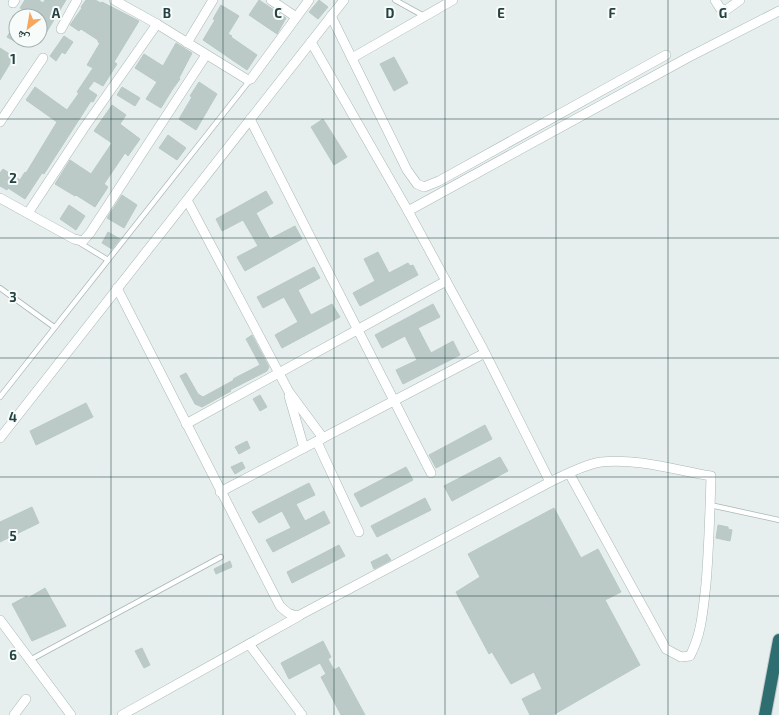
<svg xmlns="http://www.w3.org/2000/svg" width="779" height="715" font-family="'Exo 2','Noto Naskh Arabic',sans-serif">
	<rect width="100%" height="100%" fill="#e6efed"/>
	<!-- building -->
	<g fill="#bbcac7" stroke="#b8c9c6">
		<path d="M25,0H39L43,3L45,0H66L40,43V16H33L20,8Z"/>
		<path d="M86,0H95L101,3L102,2L139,21L114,62L117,64L103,86L94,81L88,89L97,95L93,102L91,101L44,174L42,173L25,199L8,188L7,190L0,186V173L3,169L20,180L25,172L26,173L57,122L26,100L35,87L67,110L79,93L77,92L93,68L87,65L100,43L98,42V40L81,29L79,31L70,25L82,8L81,7Z"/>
		<path d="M259,0L286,18L277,34L249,15Z"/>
		<path d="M319,0L328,7L318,19L309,12Z"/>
		<path d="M221,5L239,16L228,34L232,36L231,37L257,55L247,70L203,40L215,20L213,19Z"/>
		<path d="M16,22V42L7,37Z"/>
		<path d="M64,36L73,42L65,54L62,52L56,61L50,56Z"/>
		<path d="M176,43L192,53L179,78L180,79L172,90L161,108L146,99L157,82L135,68L144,54L163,66Z"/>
		<path d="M0,48L14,57L0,80Z"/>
		<path d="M394,57L408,83L394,91L380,64Z"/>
		<path d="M199,82L217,94L196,130L179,119L192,97L190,96Z"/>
		<path d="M122,87L140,98L135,106L117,95Z"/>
		<path d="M112,105L126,115L120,124L140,139L128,156L125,153L104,184L108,187L95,207L76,195L75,196L55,184L70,160L91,174L112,143L94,131Z"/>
		<path d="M323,119L347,157L334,165L311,127Z"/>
		<path d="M168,135L186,148L177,160L159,148Z"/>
		<path d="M266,191L273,203L256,213L270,239L295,226L302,239L245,271L237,257L258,246L243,220L222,231L216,219Z"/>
		<path d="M122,195L137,205L124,228L107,218Z"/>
		<path d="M69,205L85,216L76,230L60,219Z"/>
		<path d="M108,232L120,239L112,249L102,243Z"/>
		<path d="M378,252L389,273L408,263L410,266L413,265L418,275L360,306L353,293L375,281L364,259Z"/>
		<path d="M314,267L320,278L298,290L311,315L332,304L340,317L282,348L275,335L298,322L284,297L263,308L257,297Z"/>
		<path d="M433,304L440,317L418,328L431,353L453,341L460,355L403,384L396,370L417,360L405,336L382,348L375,335Z"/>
		<path d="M252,335L269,367L267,371L230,390L231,391L202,407L195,404L180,376L186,373L198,394L203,397L234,380L233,379L260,365L246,339Z"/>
		<path d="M260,395L267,407L260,411L253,399Z"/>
		<path d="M86,403L93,417L36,445L30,431Z"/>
		<path d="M485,425L492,439L436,468L429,455Z"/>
		<path d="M247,441L250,448L239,454L235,447Z"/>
		<path d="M500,457L508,471L452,501L444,486Z"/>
		<path d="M242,462L245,468L235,474L231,467Z"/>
		<path d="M406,467L413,480L361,507L354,494Z"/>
		<path d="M309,483L315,495L296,504L305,521L324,511L330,523L273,552L266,540L291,528L282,511L259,523L252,512Z"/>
		<path d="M425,498L431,510L377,537L371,526Z"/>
		<path d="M32,507L39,523L0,542V522Z"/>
		<path d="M554,508L581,558L598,549L621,592L605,600L640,665L553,715H530L522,699L542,689L534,672L511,684L492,652L489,654L456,592L480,577L468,554Z"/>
		<path d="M718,525L728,527V529L732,530L730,541L716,538Z"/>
		<path d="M339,545L345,556L292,583L287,572Z"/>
		<path d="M387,554L391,560L374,569L371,562Z"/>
		<path d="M230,561L232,567L216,574L214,569Z"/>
		<path d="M45,588L66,626L32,641L12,604L27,596L28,598Z"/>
		<path d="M323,641L331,657L328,659L334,670L339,667L365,715H341L321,677L326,674L320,663L289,679L281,663Z"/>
		<path d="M142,648L150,665L144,668L135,651Z"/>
	</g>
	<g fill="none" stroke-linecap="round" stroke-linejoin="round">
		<!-- lane casing -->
		<g stroke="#a8b8b6" stroke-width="6">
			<g id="lane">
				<path d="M395,0L424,16"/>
				<path d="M80,243L108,260"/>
				<path d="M0,288L54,327"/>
				<path d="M0,397L250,80"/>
				<path d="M710,505L779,520"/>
				<path d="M30,660L221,557"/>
			</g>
		</g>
		<!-- street casing -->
		<g stroke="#a8b8b6" stroke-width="10">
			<g id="street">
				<path d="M114,0L157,24L248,80L251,79L309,0"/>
				<path d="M271,0L296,17"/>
				<path d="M715,0L720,8L726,10L740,0"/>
				<path d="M13,3L15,0"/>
				<path d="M331,16L407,170L417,184L424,187L439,181L666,55"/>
				<path d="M61,29L77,0"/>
				<path d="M311,42L408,211L483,349L550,482"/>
				<path d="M187,43L213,0"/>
				<path d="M352,58L453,0"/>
				<path d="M250,119L431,473"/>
				<path d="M0,122L43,58"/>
				<path d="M0,198L74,239L83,241L90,233L206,55"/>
				<path d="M187,200L289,392L323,438"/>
				<path d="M408,211L687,58L779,11"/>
				<path d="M28,213L84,128L157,24"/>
				<path d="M117,288L280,606C287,613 291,616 300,615L550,482C564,475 586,464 601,462C638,458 675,470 711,476C710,512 709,548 706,584C703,609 702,633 690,656L681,657L666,649L569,473"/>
				<path d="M289,396L304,448"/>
				<path d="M186,424L446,281"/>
				<path d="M0,438L344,0"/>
				<path d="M317,442L359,532"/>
				<path d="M220,492L485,353"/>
				<path d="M0,620L71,715"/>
				<path d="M249,644L302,715"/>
				<path d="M14,715L26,699"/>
				<path d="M122,715L299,616"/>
			</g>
		</g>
		<!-- highway casing -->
		<g stroke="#c1caca" stroke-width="14">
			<path id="highway" d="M765,715L779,640"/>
		</g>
		<!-- lane -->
		<use href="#lane" stroke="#fff" stroke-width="4.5"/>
		<!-- street -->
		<use href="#street" stroke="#fff" stroke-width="9"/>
		<!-- highway -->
		<use href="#highway" stroke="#2e6d70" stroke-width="12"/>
	</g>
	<!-- grid -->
	<path fill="none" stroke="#234241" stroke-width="1" stroke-opacity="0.55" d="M111,0V715M223,0V715M334,0V715M445,0V715M556,0V715M668,0V715M0,119H779M0,238H779M0,358H779M0,477H779M0,596H779"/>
	<g font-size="13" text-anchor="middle" font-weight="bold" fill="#234241" stroke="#f7fbfa" stroke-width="4" stroke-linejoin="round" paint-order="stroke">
		<text x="56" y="18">A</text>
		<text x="167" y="18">B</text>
		<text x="278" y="18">C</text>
		<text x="390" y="18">D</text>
		<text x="501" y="18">E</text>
		<text x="612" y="18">F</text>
		<text x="723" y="18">G</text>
		<text x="13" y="64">1</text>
		<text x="13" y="183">2</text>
		<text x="13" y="302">3</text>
		<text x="13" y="422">4</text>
		<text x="13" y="541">5</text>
		<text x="13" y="660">6</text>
	</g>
	<!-- north arrow -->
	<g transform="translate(28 28) rotate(211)"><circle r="19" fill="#f7fbfa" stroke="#a2b1b0"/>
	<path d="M0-3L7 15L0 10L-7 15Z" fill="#f6a75d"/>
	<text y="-6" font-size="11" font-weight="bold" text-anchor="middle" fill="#234241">ش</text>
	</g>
</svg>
